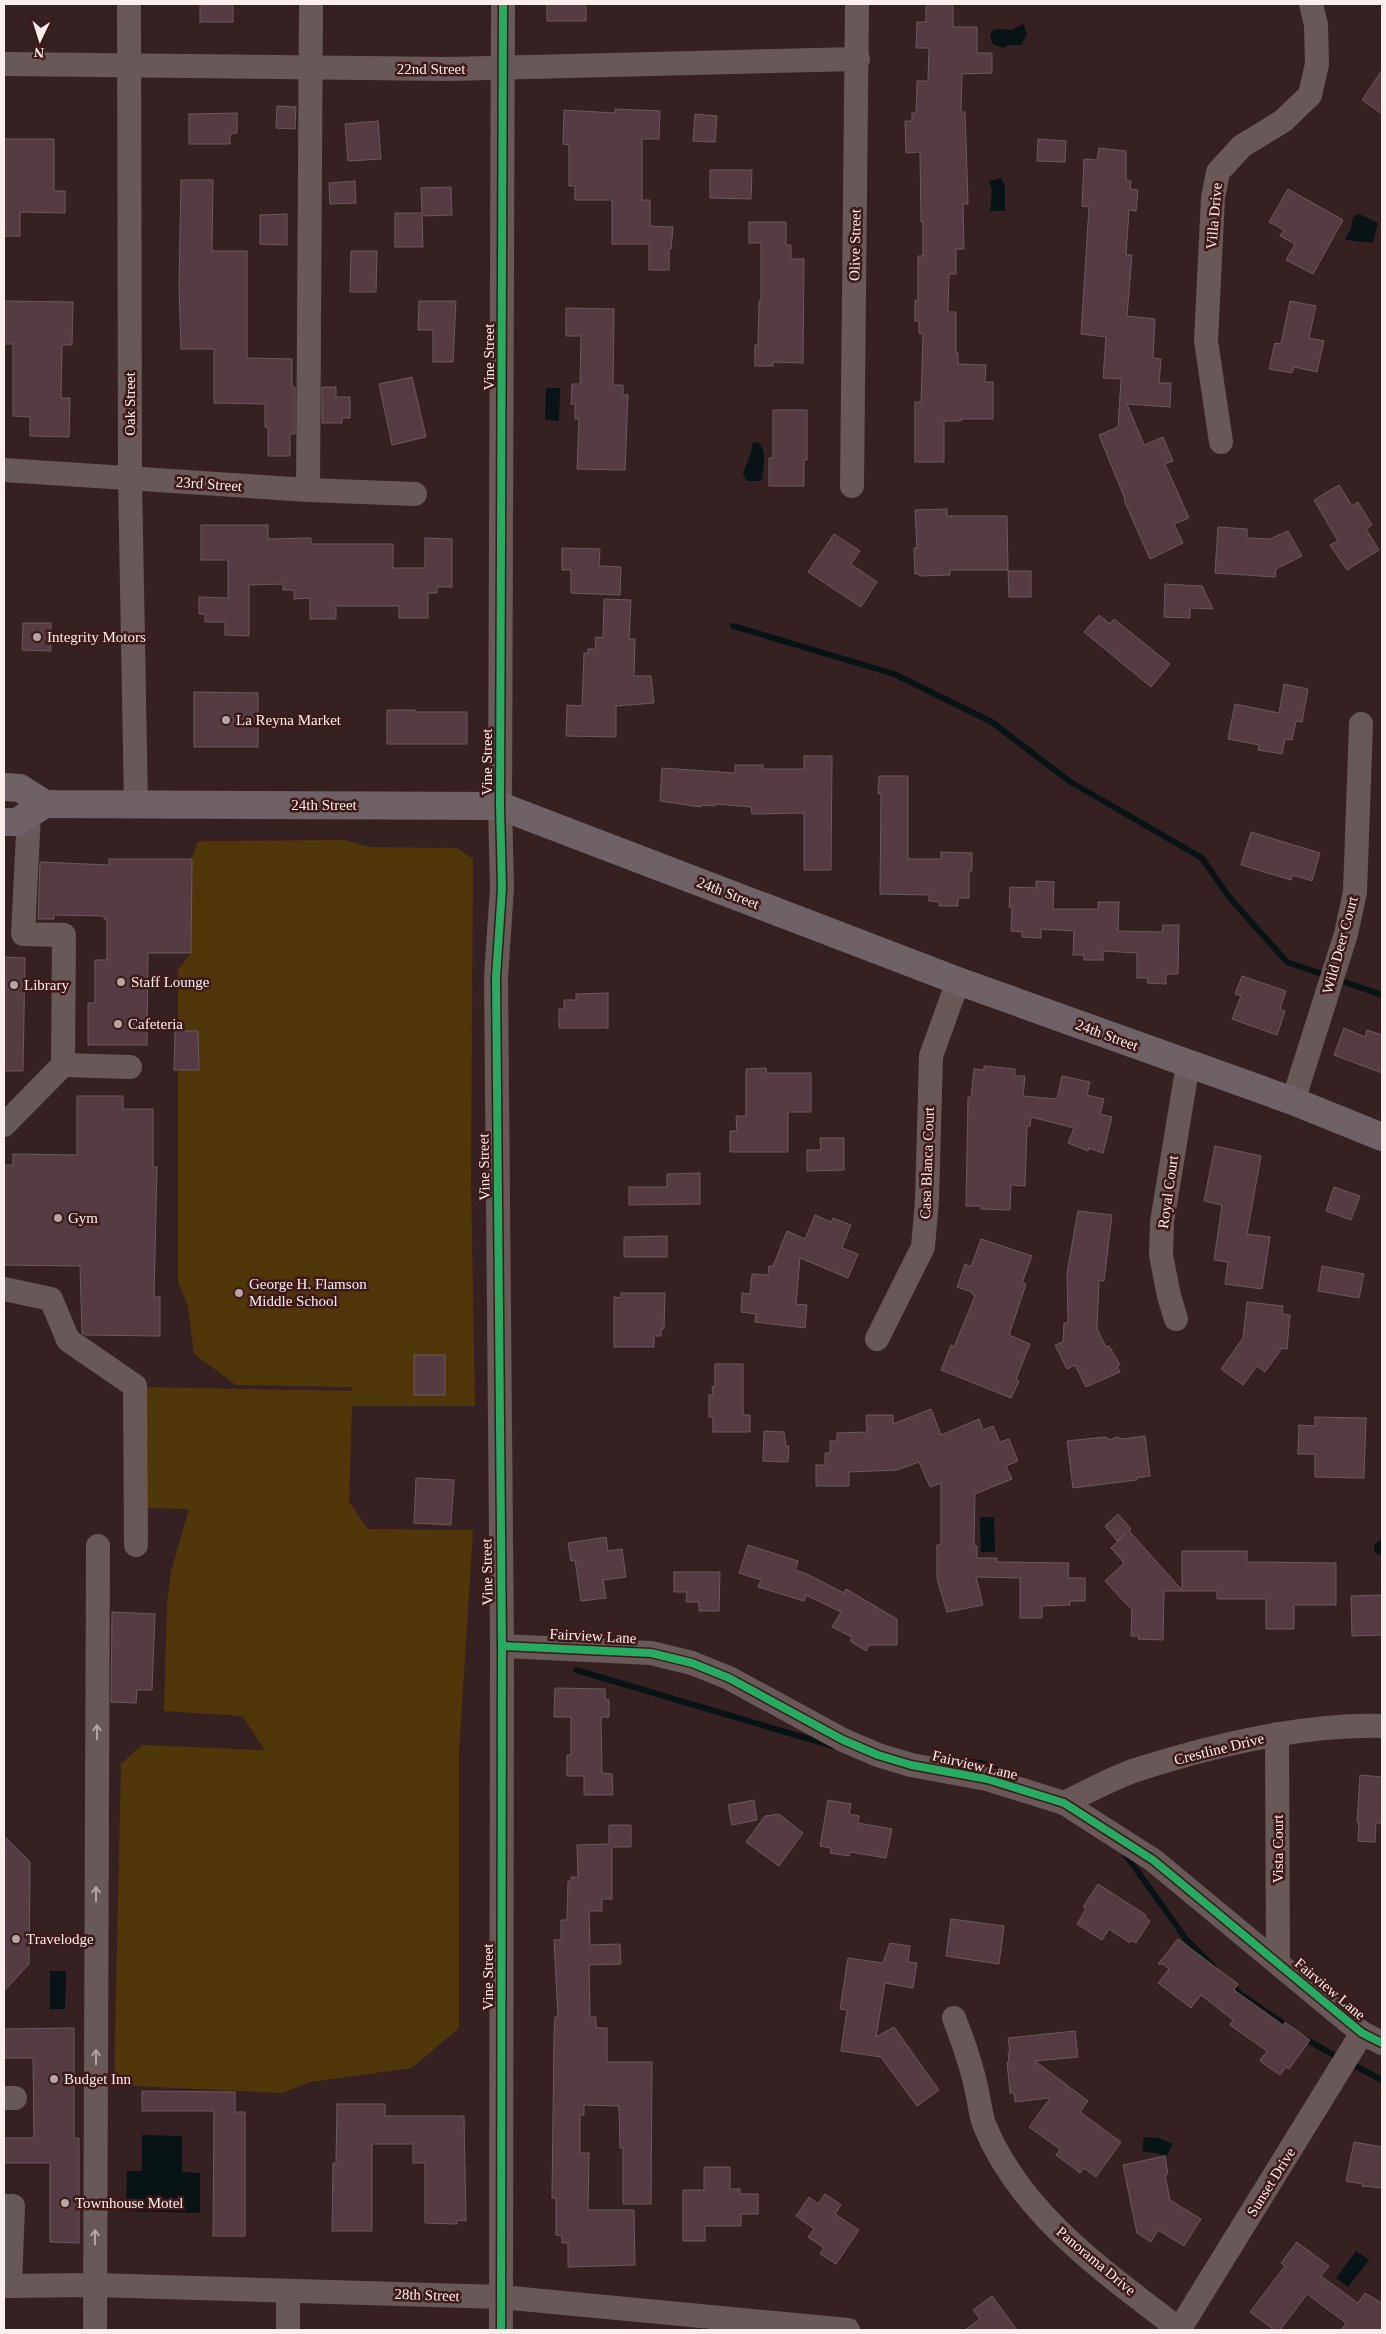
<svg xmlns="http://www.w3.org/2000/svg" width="1386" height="2334" font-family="Georgia,serif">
	<rect width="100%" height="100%" fill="#352122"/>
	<!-- green -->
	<path fill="#4f370a" d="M345,840L369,847L457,848L473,859L471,1180L475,1406H352L349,1502L368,1529L473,1530L459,1753V2028L412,2068L310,2082L282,2093L114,2085L121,1764L142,1745L265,1750L242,1716L164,1711L167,1604L171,1572L189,1509L148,1508L145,1504V1387L352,1391L351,1387L236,1385L194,1354L188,1306L178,1282V970L191,953L192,859L197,842L208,841Z"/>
	<!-- water -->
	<g fill="#071314">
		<path d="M1023,24L1027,34L1021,45H1010L1003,48L993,44L990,37L992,31L996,29L1012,30Z"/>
		<path d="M1001,178L1005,187V211H990L992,190L989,181Z"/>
		<path d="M1359,214L1378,223L1373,242C1368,243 1349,241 1345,239L1351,229L1353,217Z"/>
		<path d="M546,388H560L559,421L545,420Z"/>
		<path d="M755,442L759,443C767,452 763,467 762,479L759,481H747L743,474C746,463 752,456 752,444Z"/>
		<path d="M994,1517L995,1552H981L980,1517Z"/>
		<path d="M1382,1538V1555L1375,1553L1374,1545Z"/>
		<path d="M50,1971H66L65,2009H50Z"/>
		<path d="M142,2135L182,2136V2172L200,2173V2213L126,2211L127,2171H142Z"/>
		<path d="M1144,2137L1159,2138L1173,2144L1167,2155L1142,2151Z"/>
		<path d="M1356,2251L1369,2260L1348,2287L1336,2278Z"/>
	</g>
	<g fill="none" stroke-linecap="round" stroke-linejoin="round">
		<!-- stream -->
		<g stroke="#071314" stroke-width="6">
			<path d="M733,626L894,674L992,722L1069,781L1202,858L1229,897L1287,962L1382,995"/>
			<path d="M576,1670L833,1746"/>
			<path d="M935,1758L981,1763L1005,1773"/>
			<path d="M1123,1851L1186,1939L1214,1967"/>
			<path d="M1230,1983L1240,1994L1290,2028"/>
			<path d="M1302,2037L1341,2059"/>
			<path d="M1350,2063L1382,2080"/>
		</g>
	</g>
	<!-- building -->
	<g fill="#553c42" stroke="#6b5a5d">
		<rect x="200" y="4" width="33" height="18"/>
		<rect x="547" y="4" width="39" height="17"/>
		<path d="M926,4H953V27H977V53H992V73L962,74L961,112H965L968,204H963L964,249H956V274H949L948,312H956V353H958V364L986,365L985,382H993V419H961V421H944V462H915V402H921L923,334L919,333V321H915V300L918,301V256H923V222H921L920,152L906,153L905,121H912V113H916L917,81H928L929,48H916L917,22H926Z"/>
		<path d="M1382,70V114L1362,100Z"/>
		<path d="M277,106L296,107L295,129L276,128Z"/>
		<path d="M615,109L660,111L659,139H642V200H650V226L673,227L671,249H669V270H649V244H612V200H575V186H569V145L563,144L564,110L615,113Z"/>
		<path d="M237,113V133L230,134V144H189V114Z"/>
		<path d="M695,114L717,116L715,142L693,141Z"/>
		<path d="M378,121L381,159L348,161L345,124Z"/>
		<path d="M4,139H54V191H65V213L20,212V236H4Z"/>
		<path d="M1038,139L1066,141L1065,162L1037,161Z"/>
		<path d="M1099,148L1126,151V180L1131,181L1130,189L1138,190L1136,211L1129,210L1126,255H1132L1127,316L1155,319L1153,358L1161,359L1159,383H1171L1170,407L1127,404L1144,445L1163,437L1173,461L1165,464L1189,518L1174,524L1183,543L1150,559L1124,500L1125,499L1099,435L1118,427L1121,379L1103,378L1106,337L1081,334L1089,207L1082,206L1084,159L1097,160Z"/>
		<path d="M710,170H752L751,199L710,198Z"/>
		<path d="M181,180H213L212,251H247V358L292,359V387H295V434H290V456H268V427H265V404L214,403V349H181L179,286Z"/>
		<path d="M355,181L356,203L330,204L329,183Z"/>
		<path d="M451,187L452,215L422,216L423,247H395V213H422L421,188Z"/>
		<path d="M1288,189L1343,220L1313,274L1286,260L1295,244L1280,236L1284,230L1269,222Z"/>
		<path d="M287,214V245L260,244V215Z"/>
		<path d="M749,222H786V245H791V259H804L803,363L773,362V366H755V345H758L759,301H761V243H749Z"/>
		<path d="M351,251H377L376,292H350Z"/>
		<path d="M4,301L73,302L72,345H62L61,398H70L69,437L30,436V417L13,416V344H4Z"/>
		<path d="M419,301H456L453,362H433V330H418Z"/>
		<path d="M1290,301L1316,306L1309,338L1324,341L1317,372L1294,367L1292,373L1269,369L1275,343L1281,344Z"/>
		<path d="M566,308L614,309L613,385H623V395H628L625,470L577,469L579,419H575V404H571L572,384H580L581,336H566Z"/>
		<path d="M412,377L426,437L392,445L379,384Z"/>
		<path d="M322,387H336V397H350V418H342V423H322Z"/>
		<path d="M773,410H807V460H804V486H769V458H773Z"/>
		<path d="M1339,485L1352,506L1358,502L1372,525L1366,529L1379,550L1347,570L1330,545L1338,541L1314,500Z"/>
		<path d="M947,509V516H1007L1008,570H950V575L920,576L919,574H915L914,548H917L915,510Z"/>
		<path d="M201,525H268V539L311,538V544H393V568H425V538L452,539V587H437V593H428V618H399V606H336V619H310V598L294,599V590H283V584L249,585V636L225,635V622H205V614H199V597L228,598V560H201Z"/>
		<path d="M1218,527L1247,529V538L1270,539L1288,531L1302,556L1276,569L1275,577L1215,573Z"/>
		<path d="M834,534L860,551L851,564L877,582L861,607L808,572Z"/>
		<path d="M562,548L600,549L599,566L621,567L620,595L571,593V570H562Z"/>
		<path d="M1008,571H1031V597H1009Z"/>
		<path d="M1165,584L1202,586L1213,609L1190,608V618L1164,617Z"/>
		<path d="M604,599L631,600L629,639H635L634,676H651L654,703L616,706V737L566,736L567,705L582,706L584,653H588V649H595L596,637L603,638Z"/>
		<path d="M1099,615L1110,624L1114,619L1170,664L1151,687L1084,632Z"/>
		<path d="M23,623H51V651L22,650Z"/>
		<path d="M1284,684L1308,689L1302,722L1296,721L1292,740L1285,739L1282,754L1258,750L1259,745L1228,739L1235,704L1279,713Z"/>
		<path d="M194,692L258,693V747H194Z"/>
		<path d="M387,710H415V712H467V744H387Z"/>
		<path d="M804,756H832L831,870H804V813L752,814L751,807L715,804V806L701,805V807L660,801L662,768L735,773V765H763V769H804Z"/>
		<path d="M879,776H908V859H941V852L972,853V871H969V898H958V906H939V902L929,901V895L880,894L881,793L878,794Z"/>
		<path d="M1251,832L1320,853L1312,881L1293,875L1291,880L1241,865Z"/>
		<path d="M109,859H192L191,953H148L147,1045H88V1003H95V960H107V919H104V916L54,915V919H38L40,862L109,865Z"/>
		<path d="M1036,881L1054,882L1053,909H1098V902H1119L1118,931L1162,932L1163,925H1179L1178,974H1166V984L1147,983L1148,978H1137V953L1103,951V960H1084V955H1073L1074,931L1041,929V938L1022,937V932L1011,931L1012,907H1009L1010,887L1036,888Z"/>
		<path d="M4,957L25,958L23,1071H4Z"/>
		<path d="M1242,976L1286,991L1280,1009L1285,1011L1277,1035L1232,1019L1241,996L1235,994Z"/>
		<path d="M608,993V1028H559V1009H564V1000H576V994Z"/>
		<path d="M1344,1028L1365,1037L1367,1030L1382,1035V1073L1334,1055Z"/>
		<path d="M175,1031H198L199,1070H174Z"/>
		<path d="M984,1066L1015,1069V1076H1025L1023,1096L1057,1099L1062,1076L1090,1082L1087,1095L1104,1099L1100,1114L1112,1117L1103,1153L1089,1148L1088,1151L1068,1143L1074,1128L1031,1117L1030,1126H1027L1025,1186L1011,1185L1010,1210L981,1209V1206H966L968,1097H971L974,1069L984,1070Z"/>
		<path d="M766,1068L767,1073H811V1112H788V1152H730V1131H737L736,1116H746V1069Z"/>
		<path d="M77,1096H123V1109H153V1167H157L154,1297H160V1336L85,1335L82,1333L80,1266L4,1265V1165H13V1154L77,1155Z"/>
		<path d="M820,1138H844V1170L807,1171V1150H821Z"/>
		<path d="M1215,1146L1261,1156L1247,1234L1270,1237L1262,1289L1225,1284L1228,1262L1214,1260L1222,1205L1204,1201Z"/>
		<path d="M700,1173V1204L629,1205V1187H667V1174Z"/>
		<path d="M1334,1187L1360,1196L1351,1220L1326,1211Z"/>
		<path d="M1078,1211L1112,1215L1104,1281L1099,1280L1097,1329L1106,1347L1109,1346L1120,1365L1117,1367L1120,1372L1086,1387L1075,1365L1067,1369L1055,1345L1063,1342L1064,1323H1068L1067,1273Z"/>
		<path d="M815,1215L831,1222L833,1218L851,1225L842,1248L858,1254L848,1278L800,1258L796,1304L807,1305L805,1328L755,1322L756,1314L741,1312L742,1293L750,1294L752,1274L768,1275L769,1266H773L787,1231L805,1239Z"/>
		<path d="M667,1236V1257H624V1237Z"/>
		<path d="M981,1239L1032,1256L1022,1283L1026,1284L1009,1335L1030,1344L1016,1379L1019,1381L1011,1398L941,1370L951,1345L954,1347L975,1296L972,1294V1292L957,1287L965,1264L971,1267Z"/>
		<path d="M1322,1266L1364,1274L1359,1298L1318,1291Z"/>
		<path d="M621,1293H665L664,1329H661V1336H654V1347H614V1297L621,1298Z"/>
		<path d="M1247,1302L1283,1306L1282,1314L1290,1315L1287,1349L1282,1348L1265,1372L1257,1366L1243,1385L1221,1369L1243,1338Z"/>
		<rect x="414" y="1355" width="31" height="40"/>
		<path d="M715,1364H743V1415H750V1432H713V1417H709V1395H713L712,1386L715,1387Z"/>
		<path d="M931,1409L941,1435L979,1419L983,1430L993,1426L1000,1442L1009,1439L1018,1461L1006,1466L1012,1479L975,1494L974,1546H977V1558H997V1562L1069,1563L1068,1578H1085V1601H1070V1605L1042,1606V1618H1020V1578L976,1577L983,1605L947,1612L937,1579V1545H941V1483L930,1487L919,1462L897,1470L849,1472V1486H816V1465H825V1453H830V1441H837V1433L867,1432L866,1415H893V1424Z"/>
		<path d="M1315,1417L1366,1418L1364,1478L1315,1477V1454H1298L1299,1425L1315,1426Z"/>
		<path d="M764,1431L784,1432L786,1446H789L788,1462L763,1461Z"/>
		<path d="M1145,1436L1150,1476L1136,1478L1137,1480L1073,1488L1067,1441L1105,1437L1111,1440L1116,1437L1123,1439Z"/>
		<path d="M416,1478L454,1480L451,1525L414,1523Z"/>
		<path d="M1118,1514L1131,1529L1129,1531L1182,1590V1551H1247V1562L1336,1563V1605H1294V1629H1266V1599H1217V1591H1164L1163,1640L1138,1639L1139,1636H1131L1132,1610L1105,1581L1124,1563L1111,1548L1127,1532L1117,1541L1105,1526Z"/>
		<path d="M606,1537L608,1551L622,1549L626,1577L603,1580L606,1598L581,1601L575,1560L571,1561L568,1543Z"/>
		<path d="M748,1545L798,1561L795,1570L807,1574L844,1593L846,1589L897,1619V1645H869L866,1651L850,1641L852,1637L832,1627L841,1612L806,1595L804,1601L758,1587L761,1580L739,1573Z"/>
		<path d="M674,1572H720L719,1611H699V1602H686L687,1592H674Z"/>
		<path d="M1382,1595V1635L1352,1636L1351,1596Z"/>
		<path d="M112,1612L155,1614L152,1690H137L136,1703L111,1702Z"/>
		<path d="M555,1688L605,1689V1699L609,1700V1717H601L602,1773L612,1774L613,1795H584V1776H567V1755H571V1717H554Z"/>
		<path d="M1360,1775L1382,1777V1823H1376L1375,1842L1358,1841L1359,1823L1357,1822Z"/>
		<path d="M754,1800L757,1820L732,1825L728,1805Z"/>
		<path d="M828,1800L851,1804L849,1814L859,1816L858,1823L892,1829L886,1858L850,1852L849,1856L830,1853L831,1848L820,1846Z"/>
		<path d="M779,1814L803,1833L779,1866L746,1842L765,1816Z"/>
		<path d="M609,1825H631V1847H612V1899H602V1911H589L590,1945L620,1944L621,1964L589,1965L590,2017H596V2028H607V2062H652L651,2204H623V2148H620L619,2106L584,2105V2115H580V2153H589L588,2210H634L635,2265L568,2267V2243H562V2236L556,2235V2198H552L554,2037L555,2017H558L554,1940H561V1920H567L568,1881H571V1877H578L577,1845L609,1844Z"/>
		<path d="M4,1836L30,1862L29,1964L4,1991Z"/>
		<path d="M1098,1884L1146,1915L1145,1917L1150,1921L1136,1943L1131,1940L1130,1943L1109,1929L1102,1940L1077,1924L1086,1909L1083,1907Z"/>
		<path d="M951,1919L1004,1926L999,1964L946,1956Z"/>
		<path d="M1178,1939L1238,1984L1234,1990L1283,2025L1285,2022L1310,2040L1289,2069L1286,2067L1280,2075L1260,2061L1267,2051L1230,2025L1233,2020L1201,1995L1191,2008L1158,1983L1169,1969L1163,1964H1158Z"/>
		<path d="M890,1943L910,1946L908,1962L917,1963L913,1988L885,1983L876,2037L894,2027L939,2090L917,2106L881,2057L841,2051L847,2010L840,2009L848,1958L883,1963Z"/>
		<path d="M74,2028V2138H79V2243L50,2242V2163H4V2138H34L33,2058H4V2029Z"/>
		<path d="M1075,2031L1078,2057L1035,2061L1088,2101L1080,2112L1121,2142L1096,2177L1084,2168L1080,2173L1056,2155L1060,2149L1029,2127L1050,2098L1015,2102L1014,2093H1010L1007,2062L1009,2061L1008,2053H1010L1008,2038Z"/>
		<path d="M142,2091L235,2092V2112H245V2236H213L214,2111H142Z"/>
		<path d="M337,2104H385V2116H464L466,2221L457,2220V2224L425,2223V2163H413V2144H372V2231H332L333,2163H336Z"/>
		<path d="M1354,2142L1382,2147V2188L1362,2186L1363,2184L1346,2181Z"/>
		<path d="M1165,2156L1168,2174L1165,2175L1170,2200L1201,2219L1184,2246L1158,2230L1151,2242L1137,2233L1123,2165Z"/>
		<path d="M704,2167H730V2189H740V2194H758V2214H741V2226H705V2241H683V2190H704Z"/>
		<path d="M825,2194L841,2205L835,2214L859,2230L836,2264L820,2254L824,2248L808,2237L814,2229L796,2216L809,2197L818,2204Z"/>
		<path d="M1297,2242L1329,2266L1321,2276L1358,2303L1365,2293L1382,2303V2330H1342L1346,2323L1307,2294L1280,2330H1274L1250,2312L1285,2266L1281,2263Z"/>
		<path d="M992,2296L1017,2330H965L980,2319L973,2310Z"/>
	</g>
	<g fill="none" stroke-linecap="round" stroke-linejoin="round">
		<!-- minor -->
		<g stroke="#695858" stroke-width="24">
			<path d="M129,4L130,478L136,805"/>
			<path d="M4,64L448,69L858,59"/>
			<path d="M1221,442L1206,341L1213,198L1218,172L1242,146L1283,121L1310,95L1317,64L1316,25L1311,4"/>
			<path d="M4,470L308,490L415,494"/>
			<path d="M852,486L857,4"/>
			<path d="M308,490L311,4"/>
			<path d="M29,814L23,934L64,935L63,1065L130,1067"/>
			<path d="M1293,1101L1346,934L1355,892L1361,724"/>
			<path d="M4,1125L63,1065"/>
			<path d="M4,1289L51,1299L68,1340L135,1386L136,1545"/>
			<path d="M1176,1319L1169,1296L1161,1255L1162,1222L1188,1064"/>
			<path d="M877,1339L923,1247L927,1200L931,1056L958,981"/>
			<path d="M502,1646L651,1653L692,1663L729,1678L843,1740L878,1755L911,1765L987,1779L1064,1803L1153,1860L1362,2033L1382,2043"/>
			<path d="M1277,1734L1278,1963"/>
			<path d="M1064,1803C1087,1792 1112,1778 1136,1770C1211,1746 1304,1724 1382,1726"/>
			<path d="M954,2018C963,2041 971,2063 976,2087C979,2099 980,2112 984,2124C1020,2214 1106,2273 1180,2330"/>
			<path d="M4,2098H15"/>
			<path d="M4,2206H13L10,2286"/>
			<path d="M4,2286L95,2285L501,2297L848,2330"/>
			<path d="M288,2291V2330"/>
			<path d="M95,2330L98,1546"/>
			<path d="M501,2330L502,1646L496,977L502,888L500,806L503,4"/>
			<path d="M1179,2330L1362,2033"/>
		</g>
		<!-- major -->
		<g stroke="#6f6267" stroke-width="28">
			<path d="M4,787L20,788L45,804L500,806L958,981L1293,1101L1382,1137"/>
			<path d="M4,822H17L45,804"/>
		</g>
		<!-- cycleway casing -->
		<g stroke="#3d191a" stroke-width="11">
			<g id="cycleway">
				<path d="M502,1646L651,1653L692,1663L729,1678L843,1740L878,1755L911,1765L987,1779L1064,1803L1153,1860L1362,2033L1382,2043"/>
				<path d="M501,2330L502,1646L496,977L502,888L500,806L503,4"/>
			</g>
		</g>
		<!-- cycleway -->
		<use href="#cycleway" stroke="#26ab63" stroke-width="8"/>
	</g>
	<!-- one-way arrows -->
	<defs><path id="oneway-shaft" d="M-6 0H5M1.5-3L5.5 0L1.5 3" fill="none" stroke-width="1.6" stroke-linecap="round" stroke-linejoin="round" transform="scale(1.25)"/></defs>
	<g stroke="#b3a3a2">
		<use href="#oneway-shaft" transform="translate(97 1732) rotate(-90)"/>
		<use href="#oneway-shaft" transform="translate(96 1894) rotate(-90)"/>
		<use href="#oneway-shaft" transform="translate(96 2057) rotate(-90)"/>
		<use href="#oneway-shaft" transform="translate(95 2237) rotate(-90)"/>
	</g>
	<!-- markers -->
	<g fill="#b7a6a6" stroke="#3d191a" stroke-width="2">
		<circle cx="37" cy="637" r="5"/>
		<circle cx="226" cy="720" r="5"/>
		<circle cx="121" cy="982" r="5"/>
		<circle cx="14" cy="985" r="5"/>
		<circle cx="118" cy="1024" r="5"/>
		<circle cx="58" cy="1218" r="5"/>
		<circle cx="239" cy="1293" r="5"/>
		<circle cx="16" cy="1939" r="5"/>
		<circle cx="54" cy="2079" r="5"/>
		<circle cx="65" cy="2203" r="5"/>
	</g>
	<g text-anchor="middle" stroke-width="5" stroke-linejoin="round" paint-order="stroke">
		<!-- street labels -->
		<g font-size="15" fill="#fdeeed" stroke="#3d191a">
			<text x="431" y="74">22nd Street</text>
			<text transform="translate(1214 216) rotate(-85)" y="5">Villa Drive</text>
			<text transform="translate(855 245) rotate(-89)" y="5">Olive Street</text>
			<text transform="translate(489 357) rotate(-90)" y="5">Vine Street</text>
			<text transform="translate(130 404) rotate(-90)" y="5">Oak Street</text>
			<text transform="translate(209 484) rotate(4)" y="5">23rd Street</text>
			<text transform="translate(487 762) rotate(-90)" y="5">Vine Street</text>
			<text x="324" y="810">24th Street</text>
			<text transform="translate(728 893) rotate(21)" y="5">24th Street</text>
			<text transform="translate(1340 945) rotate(-75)" y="5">Wild Deer Court</text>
			<text transform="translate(1107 1035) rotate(20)" y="5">24th Street</text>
			<text transform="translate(927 1163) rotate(-88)" y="5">Casa Blanca Court</text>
			<text transform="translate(484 1167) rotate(-91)" y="5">Vine Street</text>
			<text transform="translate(1168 1192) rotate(-82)" y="5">Royal Court</text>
			<text transform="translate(487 1572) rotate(-91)" y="5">Vine Street</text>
			<text transform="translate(593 1636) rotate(3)" y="5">Fairview Lane</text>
			<text transform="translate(1219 1749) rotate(-14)" y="5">Crestline Drive</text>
			<text transform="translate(975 1765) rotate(13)" y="5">Fairview Lane</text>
			<text transform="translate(1278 1849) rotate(-90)" y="5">Vista Court</text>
			<text transform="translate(488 1977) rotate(-90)" y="5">Vine Street</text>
			<text transform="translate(1330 1989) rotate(40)" y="5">Fairview Lane</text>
			<text transform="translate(1271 2182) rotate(-58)" y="5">Sunset Drive</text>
			<text transform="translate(1096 2261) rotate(40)" y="5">Panorama Drive</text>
			<text transform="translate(427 2295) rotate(2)" y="5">28th Street</text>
		</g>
		<!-- poi labels -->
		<g font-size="15" fill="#fdeeed" stroke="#3d191a" text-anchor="start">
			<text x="47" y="642">Integrity Motors</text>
			<text x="236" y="725">La Reyna Market</text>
			<text x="131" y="987">Staff Lounge</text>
			<text x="24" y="990">Library</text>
			<text x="128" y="1029">Cafeteria</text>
			<text x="68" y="1223">Gym</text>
			<text x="249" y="1289">George H. Flamson<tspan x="249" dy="17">Middle School</tspan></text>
			<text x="26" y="1944">Travelodge</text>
			<text x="64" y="2084">Budget Inn</text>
			<text x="75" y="2208">Townhouse Motel</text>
		</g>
	</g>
	<!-- border -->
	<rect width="1386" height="2334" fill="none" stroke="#fdeeed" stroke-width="10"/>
	<!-- north arrow -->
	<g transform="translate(40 40) rotate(184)" stroke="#3d191a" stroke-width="4" paint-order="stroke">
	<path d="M0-4L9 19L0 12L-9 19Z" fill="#fdeeed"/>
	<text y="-8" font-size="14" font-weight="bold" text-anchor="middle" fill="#fdeeed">N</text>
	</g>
</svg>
